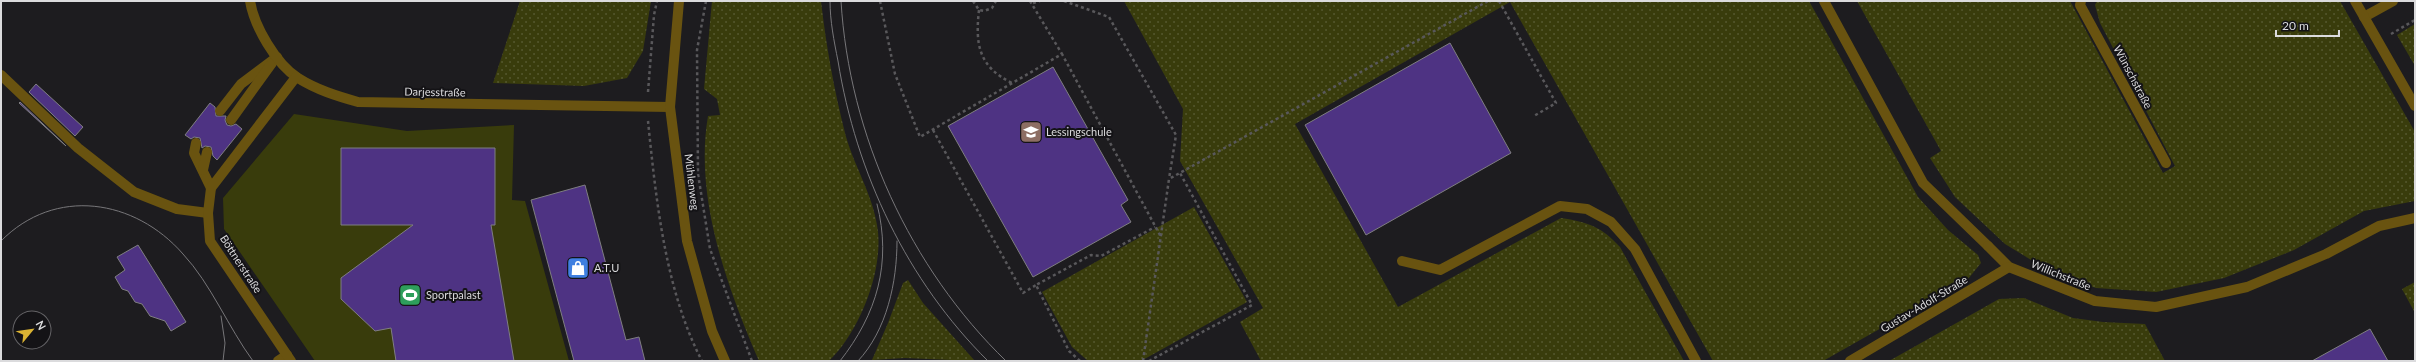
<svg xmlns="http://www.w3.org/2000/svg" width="2416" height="362" font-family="Lato,sans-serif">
	<defs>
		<pattern id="green-dots" width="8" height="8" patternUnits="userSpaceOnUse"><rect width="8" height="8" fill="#393c0c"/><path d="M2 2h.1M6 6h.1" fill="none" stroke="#55582f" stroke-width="1.8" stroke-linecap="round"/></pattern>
	</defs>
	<rect width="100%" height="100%" fill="#1d1c1f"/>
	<!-- green -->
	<g fill="url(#green-dots)">
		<path d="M520,1H651L643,51L627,78L584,86L493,83Z"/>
		<path d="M712,1H821C826,45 834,90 845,133C853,164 872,193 877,225C885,268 860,331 829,361H759C727,287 694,197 708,116L720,115L717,99L704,89Z"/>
		<path d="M1124,1H1809L1918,197L1948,230L1978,255L1981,263L1968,279L1823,361H1713L1510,2L1295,124L1398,307L1561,218C1588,222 1602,227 1620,247L1684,361H1261L1240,322L1263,308L1180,161L1183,109Z"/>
		<path d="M1857,1H2070L2163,173L2175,166L2100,23L2095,5L2097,1H2340L2415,132V201L2364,211L2294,250L2224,278L2156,292L2096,288L2051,272L2005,244L1955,197L1930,158L1941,151Z"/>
		<path d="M2415,24V66L2397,35Z"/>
		<path d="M1194,207L1247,302L1141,361H1088L1072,347L1042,292Z"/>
		<path d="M908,280L923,303L975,361L905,358L872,360L888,323L903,283Z"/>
		<path d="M2415,282V313L2402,289Z"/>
		<path d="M2024,298L2073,318L2103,322L2145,324L2165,361H1889L1999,299Z"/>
	</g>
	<!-- pitch -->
	<path fill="#393c0c" d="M294,114L407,131L514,125L512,200L525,201L569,361H315L224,229L223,198Z"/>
	<!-- building -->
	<g fill="#4e3383" stroke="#7f7e81">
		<path d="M1450,43L1511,153L1366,235L1305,125Z"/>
		<path d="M1053,67L1128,200L1121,205L1131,222L1033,277L948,126Z"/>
		<path d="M36,84L83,127L75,136L29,92Z"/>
		<path d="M20,102L66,146L19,103Z"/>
		<path d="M210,103L215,107L216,116H226L225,120L227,125L231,126L236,124L242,129L217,160L213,156L211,147L205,146L202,148L200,138L194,137L191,139L185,135Z"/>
		<path d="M341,148H495V225H491L514,361H396L391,328L375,331L341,299V278L413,225H341Z"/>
		<path d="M585,185L626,340L639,337L645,361H574L531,200Z"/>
		<path d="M138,245L186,322L171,331L165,321L150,316L142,304L135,302L128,291L122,289L115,277L125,270L117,257Z"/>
		<path d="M2370,329L2388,361H2312Z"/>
	</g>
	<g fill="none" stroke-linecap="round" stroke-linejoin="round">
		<!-- path -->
		<g stroke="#59585b" stroke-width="2.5" stroke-dasharray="3 3" stroke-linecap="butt">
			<path d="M706,1L697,50L698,174L710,249L752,361"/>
			<path d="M880,1L895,74L920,137L1062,54L1161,237"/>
			<path d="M973,1L979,10L984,11L992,8L996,1"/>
			<path d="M1030,1L1062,54"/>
			<path d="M1064,1L1109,17L1176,135L1169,179"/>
			<path d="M1499,1L1556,103L1534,116"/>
			<path d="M1033,3L1040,1"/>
			<path d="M979,10C975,45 979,67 1012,83"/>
			<path d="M2391,34L2415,20"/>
			<path d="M648,92L654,15L657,1"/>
			<path d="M648,121C656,199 665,290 702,361"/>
			<path d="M933,130L1023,293L1036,285"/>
			<path d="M1080,361L1069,351L1036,285L1091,255L1101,256L1155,227"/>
			<path d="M1143,361L1169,179L1488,1"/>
			<path d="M1149,361L1252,305L1180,173"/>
		</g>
		<!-- service -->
		<g stroke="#695310" stroke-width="10">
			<path d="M2364,17L2393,1"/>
			<path d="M1,75L78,148L134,192L177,209L208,213"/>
			<path d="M220,111L241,84L277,57"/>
			<path d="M231,120L272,63"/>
			<path d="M196,143L194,153L211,188"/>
			<path d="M203,170L207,152"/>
			<path d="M278,361L287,355"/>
		</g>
		<!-- pedestrian -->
		<path stroke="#695310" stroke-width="10" d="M1824,1L1923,183L1988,246"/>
		<!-- minor -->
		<g stroke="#695310" stroke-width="10">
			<path d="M250,1C254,26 276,64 298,78C317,90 337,96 358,102L670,107"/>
			<path d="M2081,1L2080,5L2166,163"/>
			<path d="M2355,1L2415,106"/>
			<path d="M1988,246L2009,267L2095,301L2156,307L2247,287L2326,254L2379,226L2415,218"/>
			<path d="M1402,261L1440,270L1560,206L1587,209L1611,222L1635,249L1696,361"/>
			<path d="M291,361L210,241L208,213L211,188L296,77"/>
			<path d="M1850,361L2009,267"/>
		</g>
		<!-- tertiary -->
		<path stroke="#695310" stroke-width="10" d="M679,1L670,107L687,241L712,331L725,361"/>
		<!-- tram -->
		<g stroke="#777679" stroke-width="1">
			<path d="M830,1C830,21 834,41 838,61C856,173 907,281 988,361"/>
			<path d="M841,1C849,135 910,268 1006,361"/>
			<path d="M1,241C55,186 135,199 183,254C211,284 228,327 253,361"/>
			<path d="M221,316L225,343L223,361"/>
			<path d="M840,361C877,314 892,263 877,204"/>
			<path d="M858,361C887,330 897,282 897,241"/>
		</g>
	</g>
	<!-- icons -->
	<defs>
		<g id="school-square" transform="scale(1.15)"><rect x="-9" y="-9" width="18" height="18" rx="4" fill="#8d6e63" stroke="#141316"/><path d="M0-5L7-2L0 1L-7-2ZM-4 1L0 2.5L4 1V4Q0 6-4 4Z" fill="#fff"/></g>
		<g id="shop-square" transform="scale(1.15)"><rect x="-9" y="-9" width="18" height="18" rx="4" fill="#3f7fe0" stroke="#141316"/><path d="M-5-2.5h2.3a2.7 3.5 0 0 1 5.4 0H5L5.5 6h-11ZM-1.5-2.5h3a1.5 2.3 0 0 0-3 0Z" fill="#fff"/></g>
		<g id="stadium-square" transform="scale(1.15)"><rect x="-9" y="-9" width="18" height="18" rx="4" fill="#2e9e5b" stroke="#141316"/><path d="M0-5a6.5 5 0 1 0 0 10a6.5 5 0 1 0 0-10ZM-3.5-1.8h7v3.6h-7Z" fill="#fff"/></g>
	</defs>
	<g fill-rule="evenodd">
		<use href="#school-square" x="1031" y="132"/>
		<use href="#shop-square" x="578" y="268"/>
		<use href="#stadium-square" x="410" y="295"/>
	</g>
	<g text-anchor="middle" stroke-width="4" stroke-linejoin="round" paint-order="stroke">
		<!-- street labels -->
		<g font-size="11" fill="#dbdbdd" stroke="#141316">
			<text transform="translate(2133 77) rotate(62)" y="4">Wünschstraße</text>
			<text transform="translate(435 92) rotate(1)" y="4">Darjesstraße</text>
			<text transform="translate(692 182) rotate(83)" y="4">Mühlenweg</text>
			<text transform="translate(241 264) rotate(57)" y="4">Böttnerstraße</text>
			<text transform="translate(2061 275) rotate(22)" y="4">Willichstraße</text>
			<text transform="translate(1924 304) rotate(-31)" y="4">Gustav-Adolf-Straße</text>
		</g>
		<!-- poi labels -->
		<g font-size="11" fill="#dbdbdd" stroke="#141316" text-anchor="start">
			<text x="1046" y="136">Lessingschule</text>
			<text x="594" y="272">A.T.U</text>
			<text x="426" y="299">Sportpalast</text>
		</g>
	</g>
	<!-- border -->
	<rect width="2416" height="362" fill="none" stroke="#dbdbdd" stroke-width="4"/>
	<!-- north arrow -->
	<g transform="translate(32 330) rotate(61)"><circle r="19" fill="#141316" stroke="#646366"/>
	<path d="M0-3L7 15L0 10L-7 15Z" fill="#dab333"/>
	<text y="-6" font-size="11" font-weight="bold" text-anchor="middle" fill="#dbdbdd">N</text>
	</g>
	<!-- scale -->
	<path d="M2276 30v6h63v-6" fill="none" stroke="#dbdbdd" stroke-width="2"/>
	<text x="2282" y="30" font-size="12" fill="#dbdbdd" stroke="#141316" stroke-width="3" paint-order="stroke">20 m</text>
</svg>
